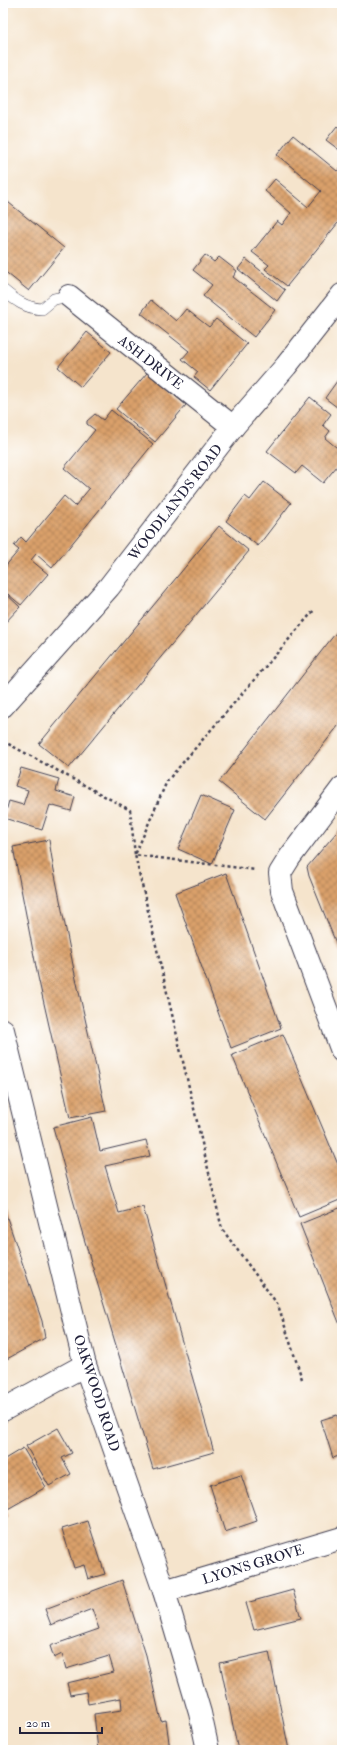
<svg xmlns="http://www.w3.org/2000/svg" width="345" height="1753" font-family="'IM FELL Double Pica',serif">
	<defs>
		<pattern id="building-cross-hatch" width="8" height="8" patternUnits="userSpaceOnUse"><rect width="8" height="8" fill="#daa06a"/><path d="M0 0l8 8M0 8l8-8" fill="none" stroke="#b08258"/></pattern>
	</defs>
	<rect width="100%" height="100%" fill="#fff"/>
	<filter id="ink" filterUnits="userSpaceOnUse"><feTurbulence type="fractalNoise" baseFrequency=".025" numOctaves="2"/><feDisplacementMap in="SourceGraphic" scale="8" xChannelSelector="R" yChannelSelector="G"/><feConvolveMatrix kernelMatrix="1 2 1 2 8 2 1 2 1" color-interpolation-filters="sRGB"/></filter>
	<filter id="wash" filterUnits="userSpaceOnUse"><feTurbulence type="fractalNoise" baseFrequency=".012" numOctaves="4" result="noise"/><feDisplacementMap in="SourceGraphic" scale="16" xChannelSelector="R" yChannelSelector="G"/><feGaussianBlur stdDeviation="0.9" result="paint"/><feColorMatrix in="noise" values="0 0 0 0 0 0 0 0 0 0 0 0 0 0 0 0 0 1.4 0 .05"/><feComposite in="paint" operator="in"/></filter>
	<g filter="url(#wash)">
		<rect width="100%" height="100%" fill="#f5e4cc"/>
		<g id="blocks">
			<!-- building -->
			<g fill="url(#building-cross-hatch)">
				<path d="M337,126L342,131V152L326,140Z"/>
				<path d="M293,135L337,171L342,166V218L287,286L265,269L269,265L252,252L277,221L282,225L291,213L265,191L275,179L308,207L321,191L277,155Z"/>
				<path d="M3,198L64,248L29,291L3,270Z"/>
				<path d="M205,255L214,262L219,257L237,271L233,277L275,310L254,337L203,296L212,285L193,270Z"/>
				<path d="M246,259L285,290L277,301L238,269Z"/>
				<path d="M151,300L176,321L186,309L209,327L216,319L247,344L210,390L194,377L198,372L182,359L189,351L141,313Z"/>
				<path d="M87,332L111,352L81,387L58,367Z"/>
				<path d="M147,373L186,405L155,442L116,409Z"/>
				<path d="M342,374V411L325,398Z"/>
				<path d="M310,397L331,414L323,425L330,431L325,438L342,452V460L323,483L302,466L296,473L267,451Z"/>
				<path d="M111,410L153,444L52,568L36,554L31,560L48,574L21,605L3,590V569L19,550L14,546L21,537L26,542L64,496L75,506L89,489L64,468L95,430L87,424V421L95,414L103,420Z"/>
				<path d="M264,482L291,503L258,546L226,521L245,496L250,500Z"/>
				<path d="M219,526L249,551L69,768L39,744Z"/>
				<path d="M3,591L20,607L3,625Z"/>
				<path d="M342,625V721L265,819L219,782Z"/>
				<path d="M21,768L59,779L56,791L75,797L71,811L50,805L42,830L4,818L9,801L23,805L28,790L15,786Z"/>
				<path d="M201,795L235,810L212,864L178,849Z"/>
				<path d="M342,826V850L341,852L342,958L309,876L307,867Z"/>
				<path d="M49,840L53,865L74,970L106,1111L70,1118L38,977L13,847Z"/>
				<path d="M226,873L281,1028L231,1048L175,893Z"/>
				<path d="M283,1034L342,1174V1199L299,1217L232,1055Z"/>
				<path d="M92,1117L100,1151L146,1140L150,1156L105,1166L119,1213L143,1207L214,1452L153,1469L80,1225L53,1127Z"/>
				<path d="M3,1206L42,1321L45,1338L5,1360L3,1355Z"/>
				<path d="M342,1207V1330L300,1224Z"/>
				<path d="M337,1415L342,1432V1455L333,1458L321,1420Z"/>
				<path d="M58,1428L72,1453L62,1458L71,1474L49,1486L26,1446Z"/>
				<path d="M23,1448L46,1487L6,1510L3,1504V1460Z"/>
				<path d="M241,1475L257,1521L225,1532L210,1485Z"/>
				<path d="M3,1508L8,1517L3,1520Z"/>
				<path d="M88,1521L105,1574L88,1579L84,1565L74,1568L62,1529Z"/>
				<path d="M122,1580L146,1655L161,1721L166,1720L170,1750H98L94,1714L122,1710L121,1698L88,1704L86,1692L70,1695L67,1683L114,1672L109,1656L66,1669L62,1654L54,1658L50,1646L99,1629L92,1609L51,1625L45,1609Z"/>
				<path d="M293,1590L301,1618L254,1630L246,1603Z"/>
				<path d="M269,1652L289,1750H238L220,1663Z"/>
			</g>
		</g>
	</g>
	<g filter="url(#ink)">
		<use href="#blocks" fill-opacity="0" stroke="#423f51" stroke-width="1"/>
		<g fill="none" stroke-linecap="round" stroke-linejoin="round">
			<!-- service casing -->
			<g stroke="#423f51" stroke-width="12">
				<path id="service" d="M3,290C15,300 25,308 42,309L54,299L69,296"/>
			</g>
			<!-- minor casing -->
			<g stroke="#423f51" stroke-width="24">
				<g id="minor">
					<path d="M69,296L233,427"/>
					<path d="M342,788L290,857L280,873L282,891L342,1051"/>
					<path d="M3,1030L85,1365L164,1591L200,1713L208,1750"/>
					<path d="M3,1410L85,1365"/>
					<path d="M164,1591L342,1538"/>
				</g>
			</g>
			<!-- tertiary casing -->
			<g stroke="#423f51" stroke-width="24">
				<path id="tertiary" d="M3,706L109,587L233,427L286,366L342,295"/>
			</g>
			<!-- path -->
			<g stroke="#423f51" stroke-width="2.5" stroke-dasharray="3 3" stroke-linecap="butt">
				<path d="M3,741L130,810L135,855L256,870"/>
				<path d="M302,1379L278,1305L222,1229L135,855L167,781L315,609"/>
			</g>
			<!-- service -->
			<use href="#service" stroke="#fff" stroke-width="11"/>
			<!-- minor -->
			<use href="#minor" stroke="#fff" stroke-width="22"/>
			<!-- tertiary -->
			<use href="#tertiary" stroke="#fff" stroke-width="22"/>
		</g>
	</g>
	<g text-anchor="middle" stroke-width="3.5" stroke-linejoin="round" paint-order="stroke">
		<!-- street labels -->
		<g font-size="14" fill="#22223b" stroke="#fff">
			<text transform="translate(151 362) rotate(38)" y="5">ASH DRIVE</text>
			<text transform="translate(175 502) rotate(-52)" y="5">WOODLANDS ROAD</text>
			<text transform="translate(97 1393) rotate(72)" y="5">OAKWOOD ROAD</text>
			<text transform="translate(253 1564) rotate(-17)" y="5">LYONS GROVE</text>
		</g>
	</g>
	<!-- margin -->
	<rect width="345" height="1753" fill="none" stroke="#fff" stroke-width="16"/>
	<!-- scale -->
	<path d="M20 1727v6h82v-6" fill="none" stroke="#22223b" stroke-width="2"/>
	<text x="26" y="1727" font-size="12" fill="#22223b" stroke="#ffffff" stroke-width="3" paint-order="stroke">20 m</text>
</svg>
